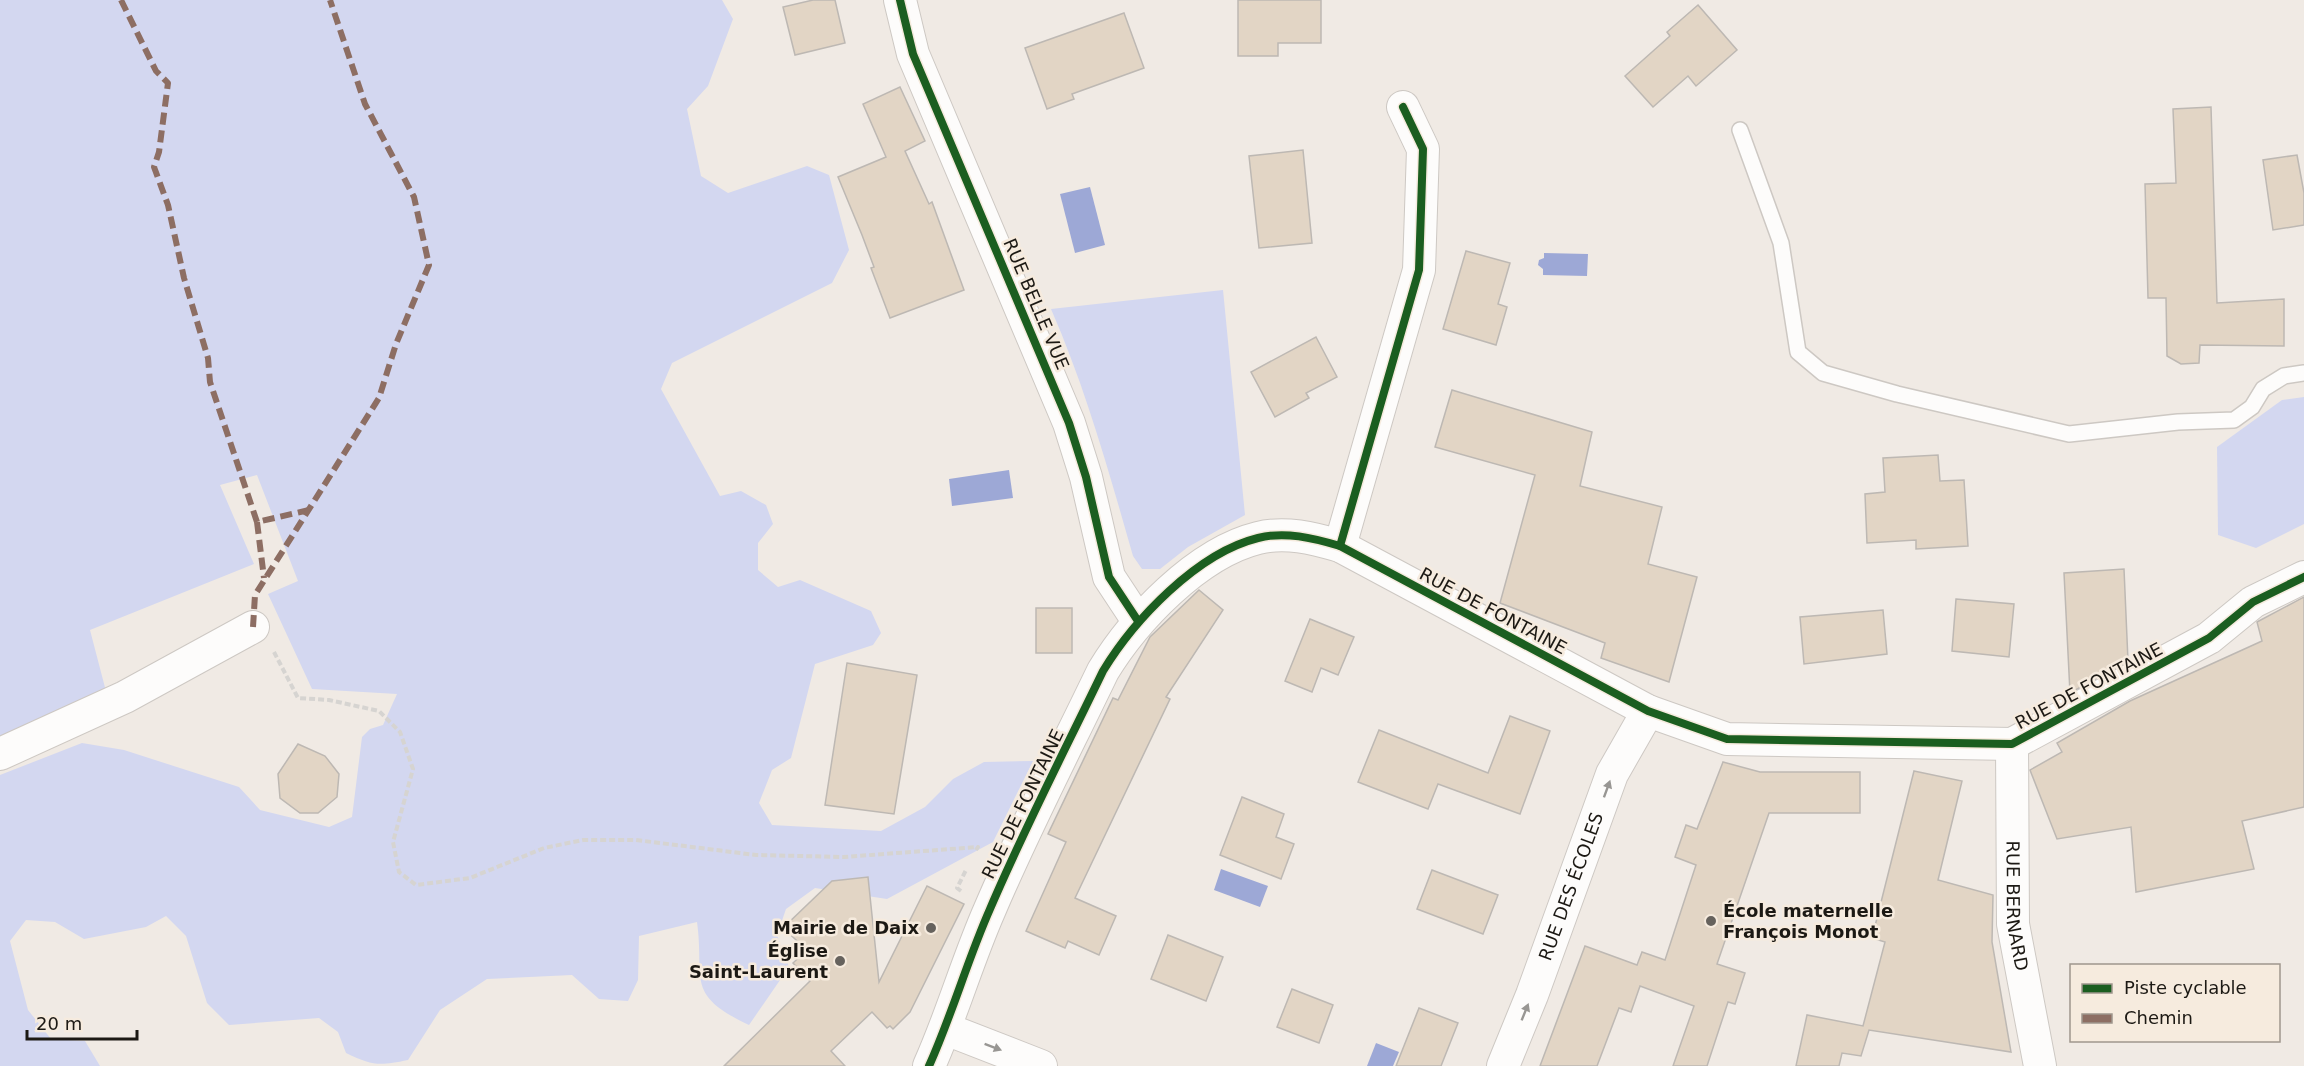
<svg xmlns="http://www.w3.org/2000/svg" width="2304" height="1066" font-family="'DejaVu Sans',sans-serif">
	<rect width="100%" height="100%" fill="#f0eae4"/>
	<!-- green -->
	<g fill="#d3d7f0">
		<path d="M0,0H722L733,19L708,86L687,109L701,176L728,193L807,166L829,175L849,250L832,283L672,363L661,389L720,496L741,491L766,505L773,524L758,543V570L778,587L800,580L871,611L881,633L873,645L815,664L791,758L772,770L759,803L772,825L881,831L925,807L953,779L984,762L1033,761L993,842L887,899L815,888L786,909L777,935L789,967L749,1025C684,994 705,980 697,922L639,936L638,980L628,1001L599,999L572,975L487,979L440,1010L408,1060C379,1066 373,1066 346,1053L338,1032L319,1018L229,1025L207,1003L186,936L166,916L146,927L84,939L55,922L26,920L10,941L28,1010L51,1039L85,1041L100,1066H0V775L82,743L124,750L239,787L260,810L329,827L352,817L362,737L370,729L383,725L397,694L312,689L268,594L298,581L257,475L220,485L254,564L90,630L108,699L0,744Z"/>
		<path d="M1223,290L1245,515L1188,547L1160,569H1142L1133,556C1109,472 1086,389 1051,309Z"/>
		<path d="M2304,397V524L2256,548L2218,535L2217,447L2282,400Z"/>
	</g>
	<!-- water -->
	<g fill="#9da8d6">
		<path d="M1090,187L1105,245L1075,253L1060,194Z"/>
		<path d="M1544,253L1588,254L1587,276L1543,275V269L1538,265L1539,260L1544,258Z"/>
		<path d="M1009,470L1013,498L952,506L949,479Z"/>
		<path d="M1221,869L1268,886L1260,907L1214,890Z"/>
		<path d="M1376,1043L1399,1052L1393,1066H1367Z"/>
	</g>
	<!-- building -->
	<g fill="#e2d5c5" stroke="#bdb8b3" stroke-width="1.5">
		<path d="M813,0H835L845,43L795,55L783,7Z"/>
		<path d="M1238,0H1321V43H1278V56H1238Z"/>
		<path d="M1698,5L1737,50L1696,86L1688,76L1653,107L1625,76L1670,36L1667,32Z"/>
		<path d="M1124,13L1144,68L1072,94L1074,99L1047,109L1025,48Z"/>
		<path d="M900,87L925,141L905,151L929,204L932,202L964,290L890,318L871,268L874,267L862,235L838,177L886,157L863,104Z"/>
		<path d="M2211,107L2217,303L2284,299V346L2200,345L2199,363L2181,364L2167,356L2166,298H2148L2145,184L2176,183L2173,109Z"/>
		<path d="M1303,150L1312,243L1259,248L1249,156Z"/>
		<path d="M2297,155L2304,193V225L2273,230L2263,160Z"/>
		<path d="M1466,251L1510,263L1498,304L1507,307L1496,345L1443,329Z"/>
		<path d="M1316,337L1337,377L1306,393L1309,398L1275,417L1251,372Z"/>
		<path d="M1452,390L1592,432L1580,486L1662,507L1648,564L1697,577L1669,682L1601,658L1605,643L1500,603L1535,475L1435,447Z"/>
		<path d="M1938,455L1940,481L1964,480L1968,546L1916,549V540L1867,543L1865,494L1885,492L1883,458Z"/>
		<path d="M2124,569L2128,661L2070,693L2064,573Z"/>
		<path d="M1199,590L1223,610L1166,697L1170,699L1075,898L1116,916L1099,955L1068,941L1065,948L1026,931L1066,842L1048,834L1113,698L1118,700L1150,637Z"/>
		<path d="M2304,597V807L2242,821L2254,869L2136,892L2131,827L2057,839L2030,770L2062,752L2057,743L2130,701L2262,641L2257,622Z"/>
		<path d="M1956,599L2014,604L2009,657L1952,651Z"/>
		<rect x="1036" y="608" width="36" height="45"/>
		<path d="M1883,610L1887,654L1804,664L1800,617Z"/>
		<path d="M1310,619L1354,637L1338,675L1321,668L1312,692L1285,681Z"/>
		<path d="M847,663L917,675L894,814L825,805Z"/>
		<path d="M1510,716L1550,731L1520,814L1438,784L1428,809L1358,782L1379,730L1488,773Z"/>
		<path d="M298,744L325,756L339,774L337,797L318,813H300L280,798L278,774Z"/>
		<path d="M1723,762L1760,772H1860V813H1769L1717,964L1745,973L1735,1004L1728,1002L1707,1066H1673L1694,1006L1640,986L1631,1012L1619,1008L1597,1066H1540L1585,946L1637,965L1642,952L1665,960L1696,865L1675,857L1686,825L1697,829Z"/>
		<path d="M1914,771L1962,781L1938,880L1993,895L1992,942L2011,1052L1869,1030L1861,1056L1842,1053L1839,1066H1796L1807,1015L1863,1026L1885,942L1872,938Z"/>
		<path d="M1242,797L1284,814L1276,837L1294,844L1281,879L1220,855Z"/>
		<path d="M1432,870L1498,895L1483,934L1417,909Z"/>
		<path d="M868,877L879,982L927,886L964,904L910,1012L893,1029L890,1026L887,1028L872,1012L831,1051L845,1066H724L810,981L793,963L807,950L783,928L832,881Z"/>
		<path d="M1168,935L1223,957L1206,1001L1151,979Z"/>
		<path d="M1292,989L1333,1005L1319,1043L1277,1027Z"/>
		<path d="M1419,1008L1458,1023L1441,1066H1396Z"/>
	</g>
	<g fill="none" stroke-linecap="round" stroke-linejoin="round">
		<!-- lane casing -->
		<g stroke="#cdc8c3" stroke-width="18">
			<path id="lane" d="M1740,130L1781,243L1798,352L1823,373L1897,394L2069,434L2178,422L2234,420L2252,407L2263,389L2284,376L2304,373"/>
		</g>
		<!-- street casing -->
		<g stroke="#cdc8c3" stroke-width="34">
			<g id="street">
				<path d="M900,0L913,54L1069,423L1086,477L1109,577L1138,621"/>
				<path d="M1340,546L1419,270L1423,149L1403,107"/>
				<path id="s1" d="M2012,744L2013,924L2040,1066"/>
				<path d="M0,754L125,697L253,627"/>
				<path d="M946,1029L1041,1066"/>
				<path d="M929,1066C952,1015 967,961 990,909C1024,829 1065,750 1103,671C1134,620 1197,553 1258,538C1285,531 1313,538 1340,546L1648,711L1727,739L2012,744L2209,638L2253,602L2304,577"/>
				<path id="s2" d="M1503,1066L1532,995L1612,774L1648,711"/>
			</g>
		</g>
		<!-- path -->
		<g stroke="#d6d4d1" stroke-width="4" stroke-dasharray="6 3" stroke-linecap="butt">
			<path d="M274,652L298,698L329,700L379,711L400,732L413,769L393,842L399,872L416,885L470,878L544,848L583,840H636L756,855L844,857L978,847L976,850"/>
			<path d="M961,891L957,888L966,870"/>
		</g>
		<!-- lane -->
		<use href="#lane" stroke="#fdfcfb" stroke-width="15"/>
		<!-- street -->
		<use href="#street" stroke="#fdfcfb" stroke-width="32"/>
		<!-- quiet -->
		<g stroke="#8d6e63" stroke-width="6" stroke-dasharray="12 6" stroke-linecap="butt">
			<path d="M121,0L156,71L168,83L159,152L154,167L168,205L184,278L208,358L210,382L257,522L309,510"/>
			<path d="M257,522L264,578"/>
			<path d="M253,627L255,595L379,398L396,344L429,265L414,197L365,104L330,0"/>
		</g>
		<!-- cycleway casing -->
		<g stroke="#f6ebde" stroke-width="11">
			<g id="cycleway">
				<path d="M900,0L913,54L1069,423L1086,477L1109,577L1138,621"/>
				<path d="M1340,546L1419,270L1423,149L1403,107"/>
				<path d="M929,1066C952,1015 967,961 990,909C1024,829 1065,750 1103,671C1134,620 1197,553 1258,538C1285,531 1313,538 1340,546L1648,711L1727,739L2012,744L2209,638L2253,602L2304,577"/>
			</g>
		</g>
		<!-- cycleway -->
		<use href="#cycleway" stroke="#1b5e20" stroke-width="8"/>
	</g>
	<!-- one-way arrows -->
	<defs><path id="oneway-solid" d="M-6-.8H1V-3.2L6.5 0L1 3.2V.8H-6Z" transform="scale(1.5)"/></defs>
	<g fill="#989693">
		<use href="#oneway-solid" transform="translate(1607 789) rotate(-70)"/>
		<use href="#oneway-solid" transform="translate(1525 1012) rotate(-68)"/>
		<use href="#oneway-solid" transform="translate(993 1047) rotate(21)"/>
	</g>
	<!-- markers -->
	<g fill="#66625d" stroke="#f6ebde" stroke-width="2">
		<circle cx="1711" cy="921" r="6"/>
		<circle cx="931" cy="928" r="6"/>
		<circle cx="840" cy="961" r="6"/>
	</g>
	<g text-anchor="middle" stroke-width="5" stroke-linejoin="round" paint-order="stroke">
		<!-- street labels -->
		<g font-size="18" fill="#1c1914" stroke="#f6ebde">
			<text transform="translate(1036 304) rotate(67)" y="6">RUE BELLE VUE</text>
			<text transform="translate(1493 611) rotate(28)" y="6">RUE DE FONTAINE</text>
			<text transform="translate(2089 686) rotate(-28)" y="6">RUE DE FONTAINE</text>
			<text transform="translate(1023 804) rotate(-64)" y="6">RUE DE FONTAINE</text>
			<text dy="6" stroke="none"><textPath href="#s2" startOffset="192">RUE DES ÉCOLES</textPath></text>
			<text dy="6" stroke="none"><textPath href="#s1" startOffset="162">RUE BERNARD</textPath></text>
		</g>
		<!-- poi labels -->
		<g font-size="18" font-weight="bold" fill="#1c1914" stroke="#f6ebde" text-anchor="end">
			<text x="1723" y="917" text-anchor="start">École maternelle<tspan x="1723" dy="21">François Monot</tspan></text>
			<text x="919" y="934">Mairie de Daix</text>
			<text x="828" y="957">Église<tspan x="828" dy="21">Saint-Laurent</tspan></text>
		</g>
	</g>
	<!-- legend -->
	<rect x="2070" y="964" width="210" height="78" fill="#f6ebde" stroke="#9f978d" stroke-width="1.5"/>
	<rect x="2082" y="984" width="30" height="9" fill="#1b5e20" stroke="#9f978d" stroke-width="1.5"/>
	<text x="2124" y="994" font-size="18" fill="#1c1914">Piste cyclable</text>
	<rect x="2082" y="1014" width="30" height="9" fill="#8d6e63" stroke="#9f978d" stroke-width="1.5"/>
	<text x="2124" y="1024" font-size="18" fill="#1c1914">Chemin</text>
	<!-- scale -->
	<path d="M27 1030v9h110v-9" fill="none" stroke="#1c1914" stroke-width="3"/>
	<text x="36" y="1030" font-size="18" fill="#1c1914" stroke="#f6ebde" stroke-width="4.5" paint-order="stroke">20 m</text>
</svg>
